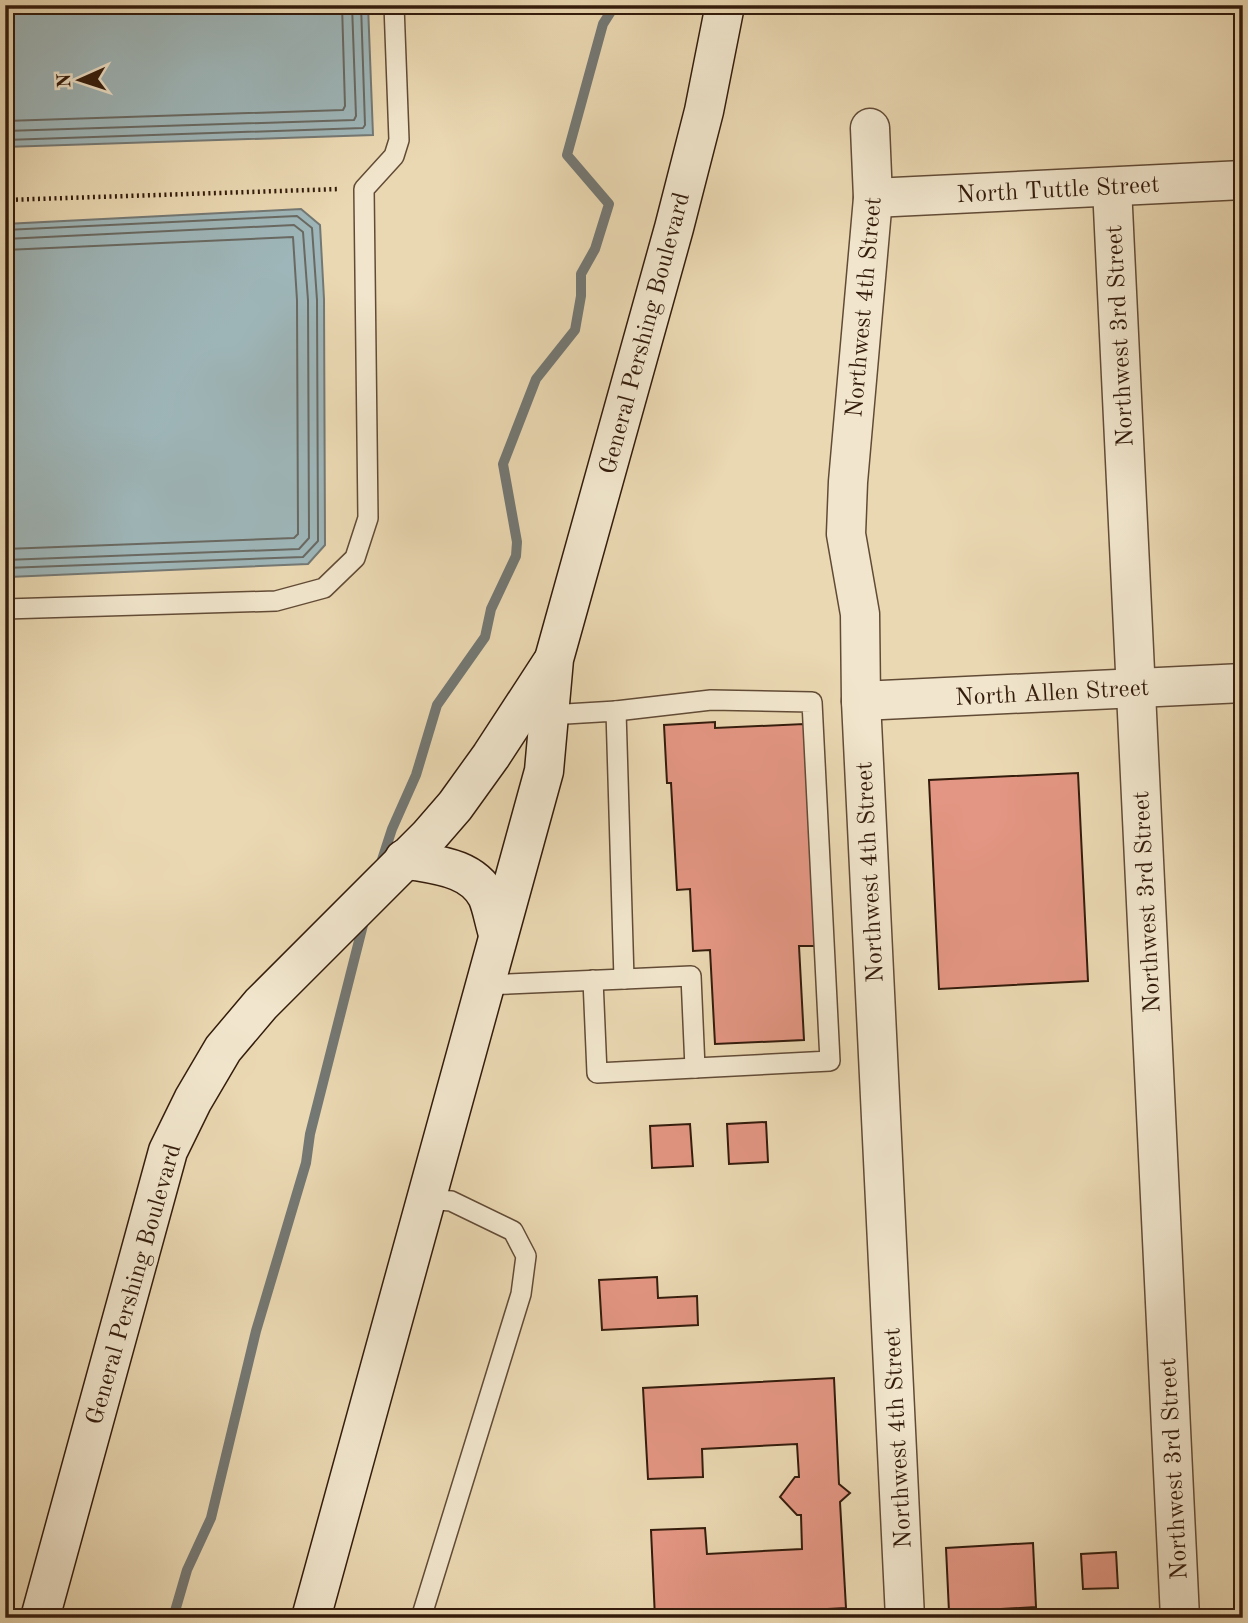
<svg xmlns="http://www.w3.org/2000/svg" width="1248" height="1623" font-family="'Old Standard TT',serif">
	<rect width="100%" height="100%" fill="#ead8b2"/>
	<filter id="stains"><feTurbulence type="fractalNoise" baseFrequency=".00286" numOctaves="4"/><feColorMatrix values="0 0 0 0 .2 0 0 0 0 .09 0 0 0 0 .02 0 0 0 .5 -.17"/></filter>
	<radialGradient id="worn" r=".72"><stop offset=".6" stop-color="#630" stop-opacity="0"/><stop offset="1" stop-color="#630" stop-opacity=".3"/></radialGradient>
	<!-- water -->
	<g fill="#9eb6b9" stroke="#747874" stroke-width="2">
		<path d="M5,5H368L373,135L5,147Z"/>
		<path d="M301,209L320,225L324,299L325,545L308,564L9,577L5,573V224Z"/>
	</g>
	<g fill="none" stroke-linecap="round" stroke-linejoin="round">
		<!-- shore -->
		<g stroke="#696962" stroke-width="2">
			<path d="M5,121L343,110L345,106L342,5"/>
			<path d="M5,131L354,120L356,116L352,5"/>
			<path d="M5,140L363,128L365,125L361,5"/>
			<path d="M5,230L297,216L312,228L317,300L318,541L303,557L5,568"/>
			<path d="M5,239L294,225L303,232L308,300L309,538L299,549L5,560"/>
			<path d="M5,250L293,237L297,300L298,534L294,538L5,549"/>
		</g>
		<!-- stream -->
		<g stroke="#747874" stroke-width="10">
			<path d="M380,866L392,829L416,775L437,705L485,637L491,609L516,556L517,542L503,464L536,379L575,330L581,296V274L595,249L609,204L567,155L603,24L615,5"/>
			<path d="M173,1618L187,1570L211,1518L256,1331L306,1163L310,1134L364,921"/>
		</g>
	</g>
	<!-- building -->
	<g fill="#e39683" stroke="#341c0c" stroke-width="2">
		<path d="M715,722V728L804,724L815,946H799L804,1040L715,1044L710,950L693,951L690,889L677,890L671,783H667L664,725Z"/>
		<path d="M1078,773L1088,981L939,989L929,780Z"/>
		<path d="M766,1122L768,1162L729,1164L727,1124Z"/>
		<path d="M690,1124L693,1166L652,1168L650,1126Z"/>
		<path d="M657,1277L658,1298L697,1296L698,1325L602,1330L599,1280Z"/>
		<path d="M834,1378L839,1484L850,1493L840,1502L846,1608L655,1618L651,1530L705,1528L707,1554L802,1549L801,1515H797L780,1497L795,1477H799L797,1444L702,1449L703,1477L648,1479L643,1388Z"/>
		<path d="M1033,1543L1036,1607L949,1612L946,1548Z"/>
		<path d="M1116,1552L1118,1588L1083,1589L1081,1554Z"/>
	</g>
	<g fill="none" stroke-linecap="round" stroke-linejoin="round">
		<!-- lane casing -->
		<g stroke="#624b36" stroke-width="22">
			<g id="lane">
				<path d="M5,609L276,601L324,588L355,558L368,518L364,189L394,156L399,140L394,5"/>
				<path d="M624,979L691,976L695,1068"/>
				<path d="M593,980L597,1073L830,1061L812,702L711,700L616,711"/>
				<path d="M484,985L624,979L616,711L549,715"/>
				<path d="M421,1618L521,1294L526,1256L513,1231L451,1201L425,1199"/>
			</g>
		</g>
		<!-- street casing -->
		<g stroke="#624b36" stroke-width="41">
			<g id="street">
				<path d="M870,128L873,198L848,482L846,534L860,614L861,701L905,1618"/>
				<path d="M1112,187L1180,1618"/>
				<path d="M873,198L1243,180"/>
				<path d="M861,701L1243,683"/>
			</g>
		</g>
		<!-- secondary casing -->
		<g stroke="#341c0c" stroke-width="41">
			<g id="secondary">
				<path d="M404,859C434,865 471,866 487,896C492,907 494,922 498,934"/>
				<path d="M40,1618L168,1151L193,1100L223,1049L261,1004L429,836L455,806L491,756L551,664"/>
				<path d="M311,1618L544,771L554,659L674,228L704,111L725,5"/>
			</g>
		</g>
		<!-- path -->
		<path stroke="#341c0c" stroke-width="4.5" stroke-dasharray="2 3.5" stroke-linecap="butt" d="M5,200L340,189"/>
		<!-- lane -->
		<use href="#lane" stroke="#f1e6cd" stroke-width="19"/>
		<!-- street -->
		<use href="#street" stroke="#f1e6cd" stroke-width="38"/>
		<!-- secondary -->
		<use href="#secondary" stroke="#f1e6cd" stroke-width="38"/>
	</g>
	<g text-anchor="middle" stroke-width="7" stroke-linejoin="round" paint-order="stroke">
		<!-- street labels -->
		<g font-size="24" fill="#341c0c" stroke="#f1e6cd">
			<text transform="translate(1058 189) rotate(-3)" y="8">North Tuttle Street</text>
			<text transform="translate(863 307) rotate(-85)" y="8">Northwest 4th Street</text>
			<text transform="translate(644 333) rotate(-75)" y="8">General Pershing Boulevard</text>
			<text transform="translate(1119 336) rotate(-93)" y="8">Northwest 3rd Street</text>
			<text transform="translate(1052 692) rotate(-3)" y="8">North Allen Street</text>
			<text transform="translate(869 872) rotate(-93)" y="8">Northwest 4th Street</text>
			<text transform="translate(1146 902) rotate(-93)" y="8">Northwest 3rd Street</text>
			<text transform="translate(133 1284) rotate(-74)" y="8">General Pershing Boulevard</text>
			<text transform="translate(897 1438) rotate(-93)" y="8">Northwest 4th Street</text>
			<text transform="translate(1173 1469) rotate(-93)" y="8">Northwest 3rd Street</text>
		</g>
	</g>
	<!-- margin -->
	<rect width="1248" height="1623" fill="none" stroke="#ead8b2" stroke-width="28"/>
	<rect x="7" y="7" width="1234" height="1609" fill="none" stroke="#341c0c" stroke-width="3.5"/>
	<rect x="14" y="14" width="1220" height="1595" fill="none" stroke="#341c0c" stroke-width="2"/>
	<!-- north arrow -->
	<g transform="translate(80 80) rotate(267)" stroke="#f1e6cd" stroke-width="5" paint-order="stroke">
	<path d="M0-5L12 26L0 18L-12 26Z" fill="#341c0c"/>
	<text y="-10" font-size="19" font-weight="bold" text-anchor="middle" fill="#341c0c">N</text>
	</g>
	<rect width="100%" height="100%" filter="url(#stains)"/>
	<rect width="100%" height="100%" fill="url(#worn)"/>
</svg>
